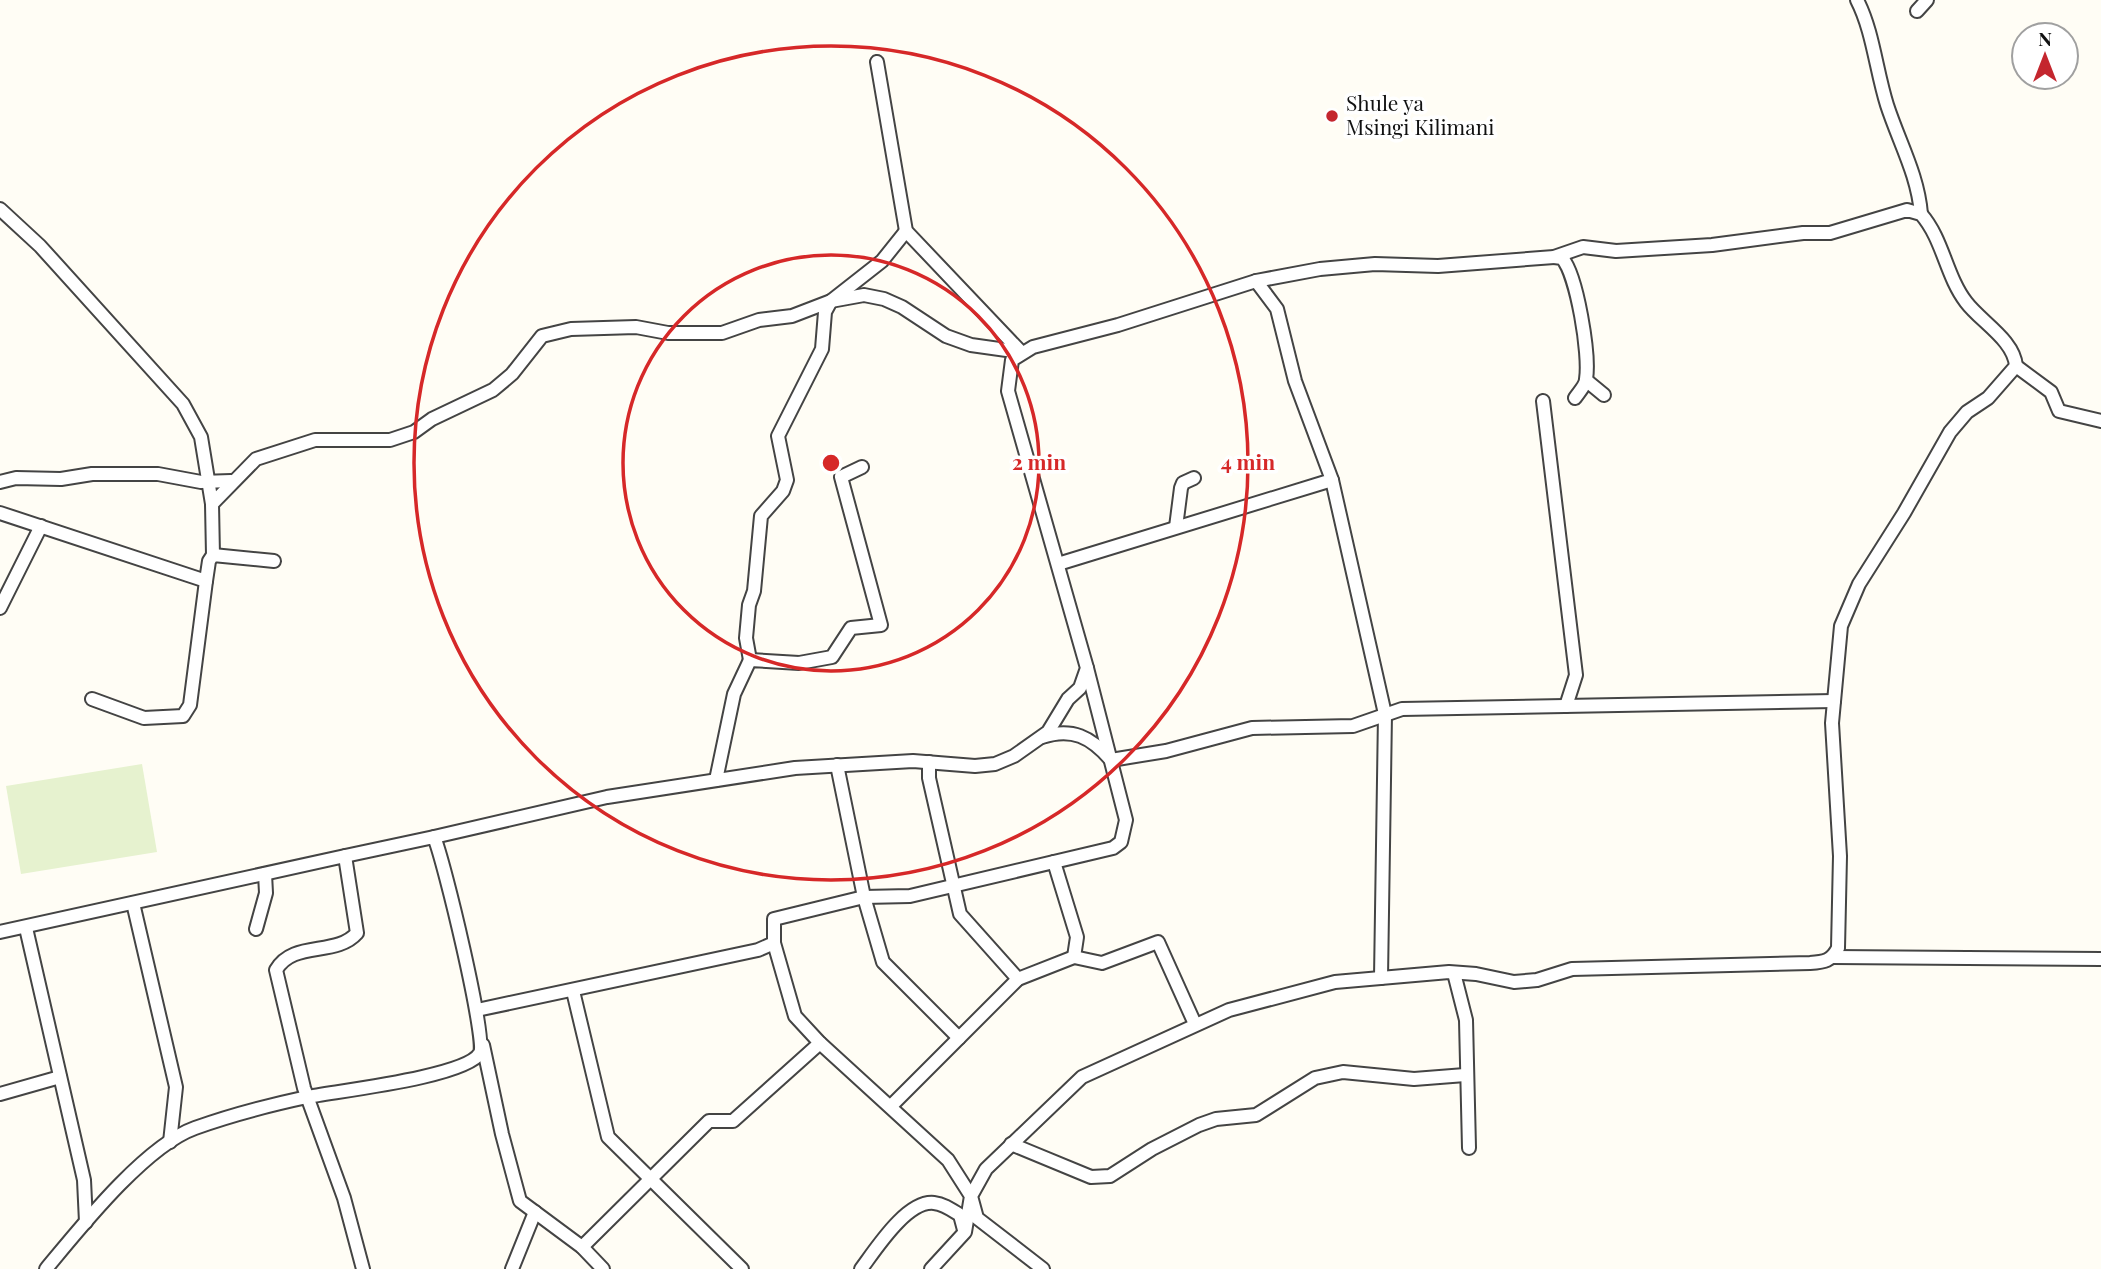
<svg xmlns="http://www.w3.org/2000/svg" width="2101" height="1269" font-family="'Playfair Display',serif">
	<rect width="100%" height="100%" fill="#fffdf5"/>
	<!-- pitch -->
	<path fill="#e6f2cf" d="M142,764L157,852L21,874L6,786Z"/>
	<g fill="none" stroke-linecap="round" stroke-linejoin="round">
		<!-- minor casing -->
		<g stroke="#444" stroke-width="16">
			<g id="minor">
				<path d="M1857,0C1873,31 1876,70 1887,105C1899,142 1918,175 1921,214"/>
				<path d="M1917,11L1927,0"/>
				<path d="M877,62L906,231L1021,352"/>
				<path d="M0,209L40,246L183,404L201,437L212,504"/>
				<path d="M1554,257L1562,258C1577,275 1590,355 1586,379C1586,385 1579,392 1575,398"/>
				<path d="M2016,366L2051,392L2059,411L2101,421"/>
				<path d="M1587,381L1604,395"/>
				<path d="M1543,401L1576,675L1566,706"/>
				<path d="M1332,480L1385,714L1381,978"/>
				<path d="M0,482L16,478L61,479L92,474H158L201,482L231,481"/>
				<path d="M0,513L206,581L190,705L183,716L144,718L92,699"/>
				<path d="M1176,527L1181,488L1183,483L1194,478"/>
				<path d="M213,555L212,504L256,459L315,440H390L414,432L432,419L493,390L512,374L542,336L571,329L636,327L668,333H722L759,320L792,316L831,301L864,295L884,299L902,307L946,336L971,345L1021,352"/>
				<path d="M1058,564L1332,480L1295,381L1277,309L1256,281"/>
				<path d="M206,581L209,561L213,555L274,561"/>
				<path d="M0,608L41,526"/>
				<path d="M750,660L746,638L749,605L754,591L761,516L783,491L787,480L778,436L822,349L825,312L831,301L882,261L906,231"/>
				<path d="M1042,737C1072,727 1091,737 1111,760L1166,751L1252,728L1353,726L1402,709L1834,701"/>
				<path d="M929,762V778L960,914L1018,979"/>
				<path d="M837,765L864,897L883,962L959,1038"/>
				<path d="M716,780L734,694L750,660L799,663L832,657L851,628L881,625L841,477L862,467"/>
				<path d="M434,837L607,797L795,768L913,761L975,766L995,764L1014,756L1048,732L1068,699L1080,688L1087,668L1008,391L1012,360L1033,347L1118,325L1256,281L1320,269L1375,264L1438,266L1554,257L1583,247L1616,251L1712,245L1803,233H1830L1907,210L1921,214C1943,239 1946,276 1966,302C1981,322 2014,340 2016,366L1988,398L1967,412L1950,432L1904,513L1859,584L1841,626L1832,723L1840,856L1838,948C1831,961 1825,962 1810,963L1572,969L1537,980L1514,982L1476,974L1449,972L1335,982L1229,1010L1082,1077L986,1169L971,1196L977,1218L1043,1269"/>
				<path d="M1054,862L1077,937L1074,957"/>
				<path d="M133,903L176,1087L170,1142"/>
				<path d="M26,928L84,1180L86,1222"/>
				<path d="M256,929L266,893L265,874"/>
				<path d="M0,932L345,856L357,933C336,957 293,940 276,970L304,1088L344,1198L363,1269"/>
				<path d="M774,943L795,1016L820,1043L948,1160L971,1196L965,1232L931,1269"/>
				<path d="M1833,957L2101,959"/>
				<path d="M1454,973L1466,1020L1469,1148"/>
				<path d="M573,991L608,1137L742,1269"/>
				<path d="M477,1010L758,950L774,943V919L864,897L910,896L1113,848L1121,842L1126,820L1087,668"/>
				<path d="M483,1045L502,1134L520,1201L582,1247L603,1269"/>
				<path d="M0,1094L60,1077"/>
				<path d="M891,1106L1018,979L1074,957L1102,963L1158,942L1195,1024"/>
				<path d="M1011,1144L1091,1177L1110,1176L1152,1149L1199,1125L1216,1119L1256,1115L1315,1078L1343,1072L1414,1079L1465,1075"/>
				<path d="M582,1247L709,1121H733L820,1043"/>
				<path d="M46,1269C80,1228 145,1146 195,1128C231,1115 270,1105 307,1097C337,1091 466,1077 480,1053C487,1040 444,860 434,837L345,856"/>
				<path d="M512,1269L535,1212"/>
				<path d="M861,1269C876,1249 907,1200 934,1203C944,1204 952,1210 960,1215L964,1230"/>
			</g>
		</g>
		<!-- minor -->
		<use href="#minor" stroke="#fff" stroke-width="12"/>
	</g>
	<!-- distance rings -->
	<g fill="none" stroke="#d62828" stroke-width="3.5">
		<circle cx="831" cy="463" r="208"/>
		<circle cx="831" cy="463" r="417"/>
	</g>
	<!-- markers -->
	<circle fill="#c4262e" stroke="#fff" stroke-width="2.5" cx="1332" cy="116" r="7"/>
	<g text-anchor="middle" stroke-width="7" stroke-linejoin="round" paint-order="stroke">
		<!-- poi labels -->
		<g font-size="21" fill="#111" stroke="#fff" text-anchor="start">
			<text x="1346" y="111">Shule ya<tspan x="1346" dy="24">Msingi Kilimani</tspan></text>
		</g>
	</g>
	<circle cx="831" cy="463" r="10" fill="#d62828" stroke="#fff" stroke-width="3.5"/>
	<g font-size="21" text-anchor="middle" font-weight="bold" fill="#d62828" stroke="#fff" stroke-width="7" stroke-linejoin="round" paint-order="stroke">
		<text x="1039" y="470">2 min</text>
		<text x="1248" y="470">4 min</text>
	</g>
	<!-- north arrow -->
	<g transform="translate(2045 56)"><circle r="33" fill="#ffffff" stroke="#a0a0a0" stroke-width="2"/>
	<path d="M0-5L12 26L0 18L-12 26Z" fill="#c4262e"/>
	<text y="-10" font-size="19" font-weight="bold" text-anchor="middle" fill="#111111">N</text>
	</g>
</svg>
